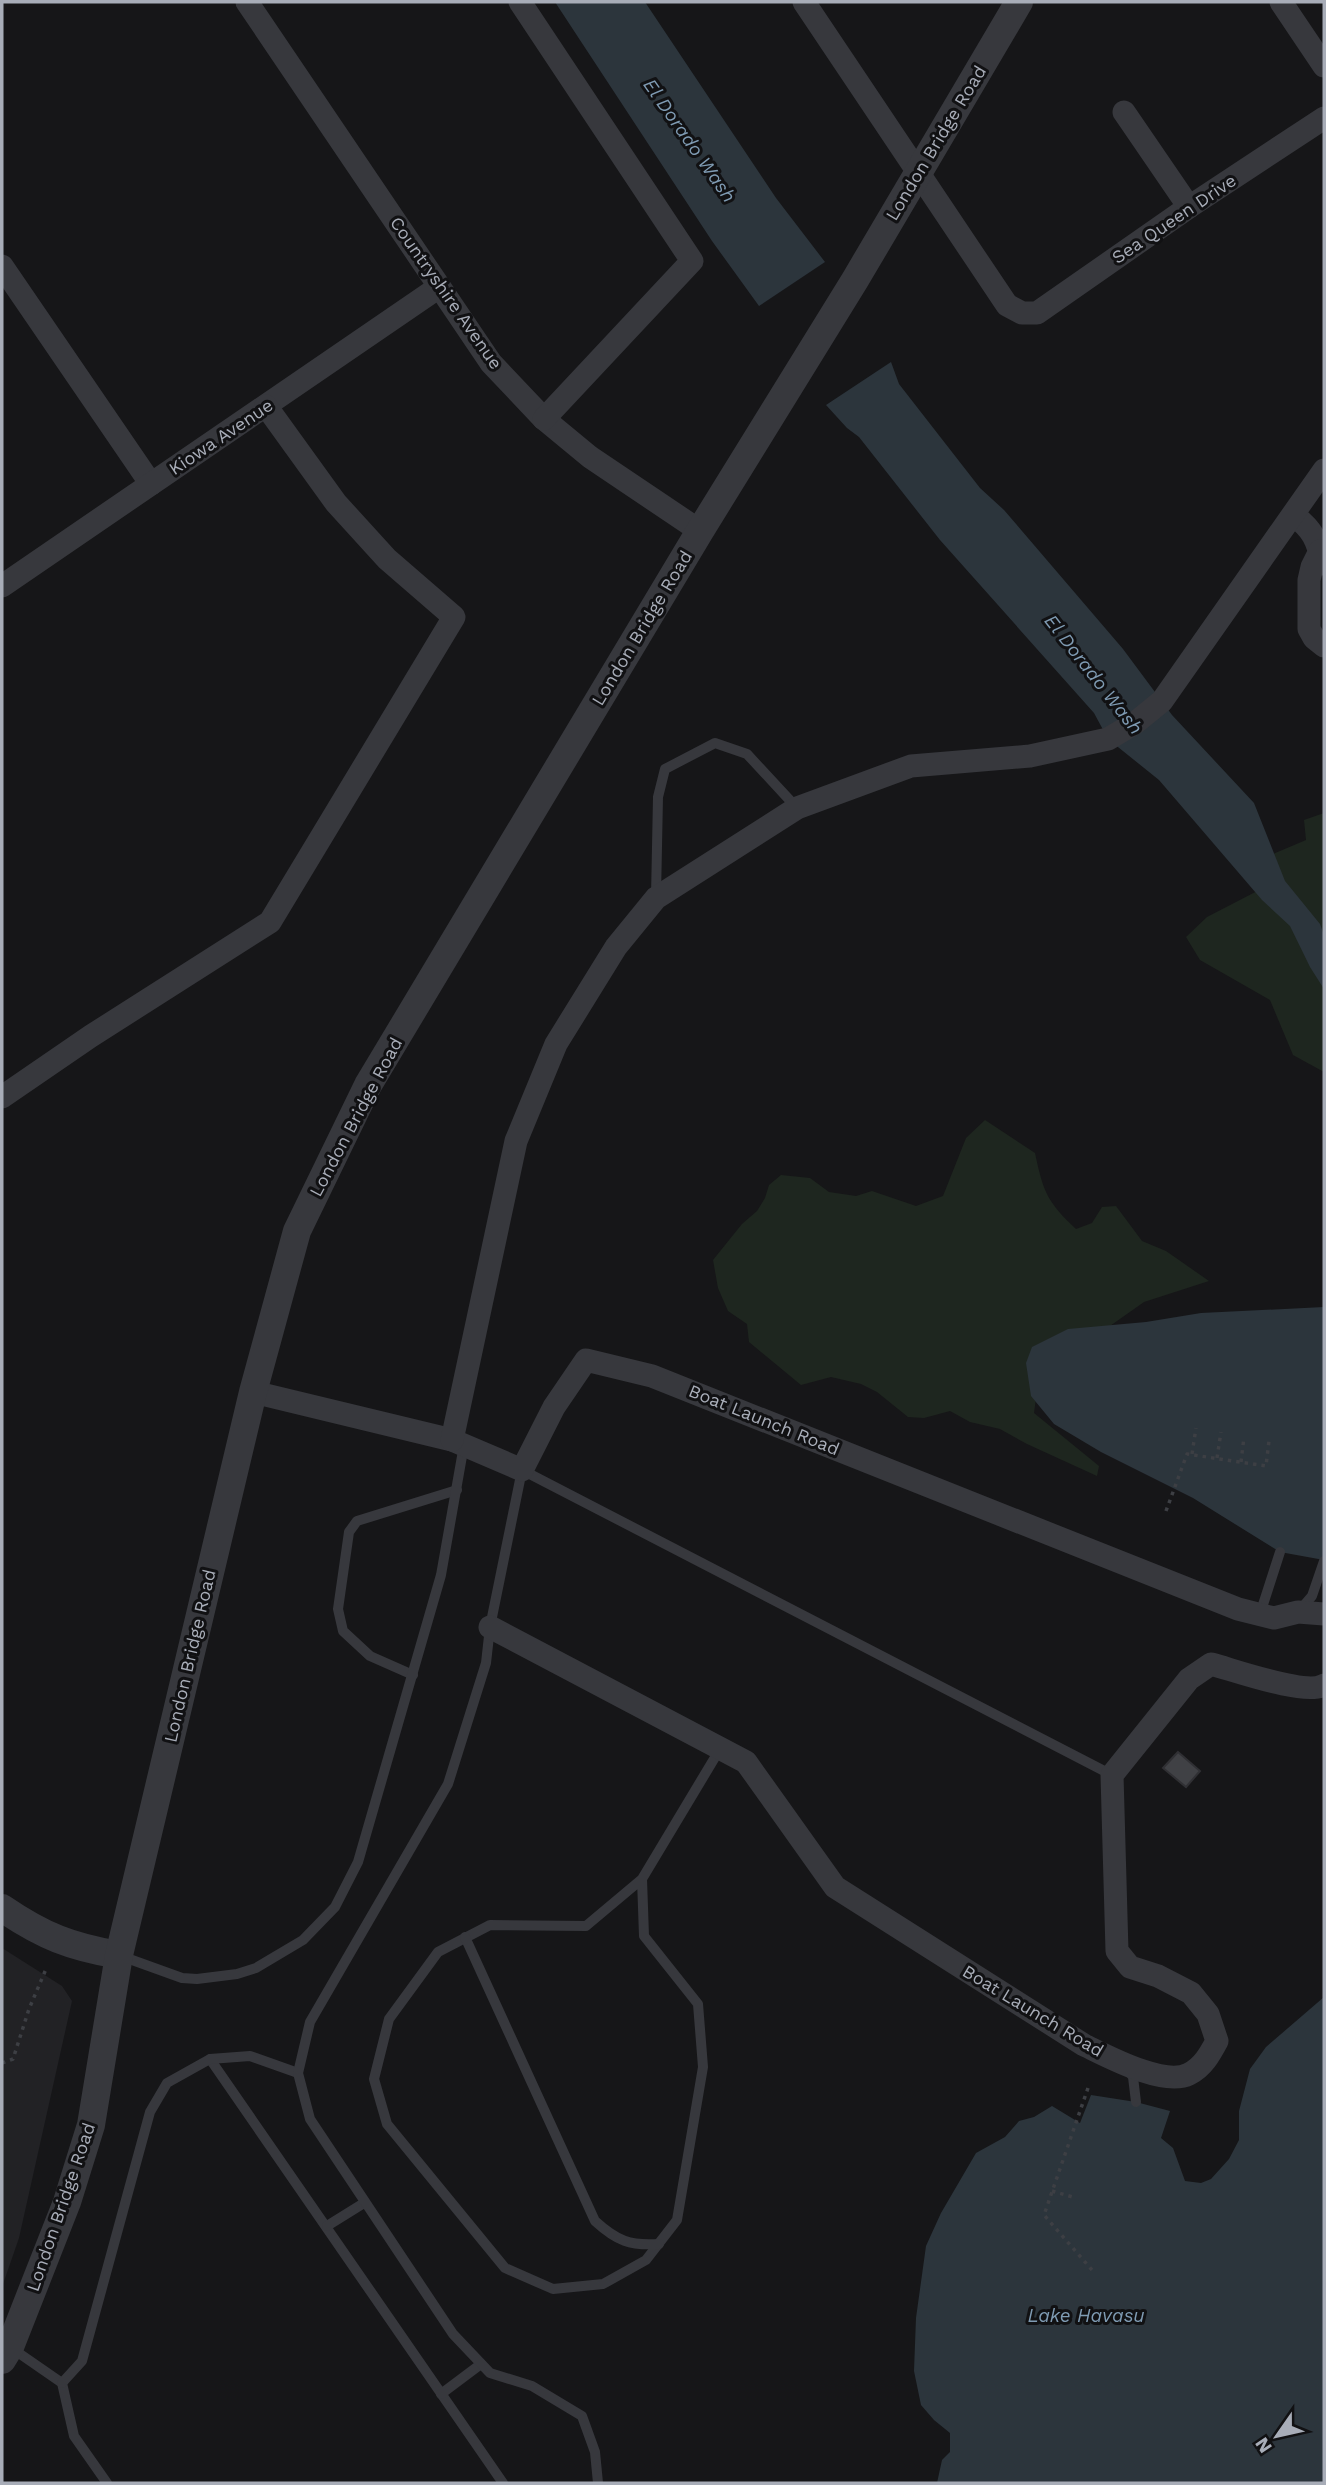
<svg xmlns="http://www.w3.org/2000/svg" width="1326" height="2485" font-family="'Work Sans',sans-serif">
	<rect width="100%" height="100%" fill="#161618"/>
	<!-- built -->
	<path fill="#222225" d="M2,1948L62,1986L72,2001L19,2238L2,2287Z"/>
	<!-- green -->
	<g fill="#1e261f">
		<path d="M1324,813V1072L1293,1055L1270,1000L1200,960L1186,937L1207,917L1265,887L1266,857L1306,840L1304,820Z"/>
		<path d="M985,1120L1035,1153C1043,1191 1047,1202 1076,1229L1092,1223L1102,1207L1116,1206L1142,1241L1166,1251L1209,1281L1144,1302L1039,1376L1034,1413L1099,1466L1097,1476L1027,1444L1000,1429L970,1422L950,1411L924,1418L908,1417L877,1392L861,1384L831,1377L801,1385L749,1342L747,1324L728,1311L718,1288L713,1260L742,1224L757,1211L765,1198L769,1185L781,1175L810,1178L829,1192L856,1196L872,1191L916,1206L943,1196L966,1138Z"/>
	</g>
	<!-- water -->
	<g fill="#2c353c">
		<path d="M555,2H645L776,198L825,262L759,306L712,241Z"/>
		<path d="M891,362L899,384L980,488L1004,510L1123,649L1172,715L1254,803L1285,881L1320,924L1324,935V989L1310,967L1290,926L1262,900L1159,780L1108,739L1094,713L940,540L859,437L847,428L826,405Z"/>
		<path d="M1324,1307V1560L1280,1552L1193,1498L1101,1452L1054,1424L1031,1396L1026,1363L1032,1347L1068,1329L1146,1322L1201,1313Z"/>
		<path d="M1324,1997V2483H937L942,2460L950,2452V2433L934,2420L921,2405L914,2371L916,2318L926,2246L941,2213L976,2153L1005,2137L1019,2121L1034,2117L1052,2106L1080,2123L1091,2095L1136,2102L1170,2111L1161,2138L1173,2148L1185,2181L1201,2183L1211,2179L1229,2159L1239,2140V2111L1250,2069L1266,2047Z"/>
	</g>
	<!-- building -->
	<path fill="#404145" stroke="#303034" stroke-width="2" d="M1178,1752L1200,1771L1186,1787L1163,1768Z"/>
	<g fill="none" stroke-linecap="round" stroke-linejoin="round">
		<!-- path -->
		<g stroke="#3d3f44" stroke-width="3.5" stroke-dasharray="3.5 5" stroke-linecap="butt">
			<path d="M1192,1454L1196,1428"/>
			<path d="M1217,1458L1221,1432"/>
			<path d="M1241,1462L1244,1437"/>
			<path d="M1166,1511L1187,1454L1266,1466L1269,1441"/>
			<path d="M2,2063L13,2059L29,2009L46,1969"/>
			<path d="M1088,2088L1044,2215L1092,2270"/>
			<path d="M1052,2191L1076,2198"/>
		</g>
		<!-- service -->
		<g stroke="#37383d" stroke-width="10">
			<path d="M656,896L658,797L665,769L715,743L747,754L797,808"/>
			<path d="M1300,1610L1312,1596L1324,1561"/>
			<path d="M1260,1614L1280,1552"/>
			<path d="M413,1675L370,1656L343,1631L338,1609L349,1532L357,1521L457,1490"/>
			<path d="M642,1879L644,1936L698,2004L703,2067L677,2220L646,2260L603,2284L553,2289L505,2268L387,2124L374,2079L389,2019L438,1952L490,1925L586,1926L642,1879L720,1749"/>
			<path d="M465,1937L595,2221C617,2241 630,2246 659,2244"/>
			<path d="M121,1956L182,1978L197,1979L237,1974L256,1968L303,1940L335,1907L358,1862L441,1575L464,1445"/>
			<path d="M210,2059L503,2483"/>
			<path d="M1128,2069L1133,2077L1136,2102"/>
			<path d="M327,2226L364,2203"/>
			<path d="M10,2347L62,2383L74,2436L107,2483"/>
			<path d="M62,2383L82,2361L150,2112L167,2083L210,2059L250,2056L298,2073"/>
			<path d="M441,2394L481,2364"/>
			<path d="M598,2483L595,2452L582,2416L532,2386L490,2373L453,2334L310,2119L298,2073L310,2022L448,1784L486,1663L490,1627L522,1470L1112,1775"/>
		</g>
		<!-- minor -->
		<g stroke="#37383d" stroke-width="23">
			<path d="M247,2L491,363L544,419L590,457L700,531"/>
			<path d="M520,2L692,261L544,419"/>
			<path d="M804,2L1007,305L1022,313H1037L1189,207L1324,118"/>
			<path d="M1281,2L1324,66"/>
			<path d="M1124,112L1189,207"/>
			<path d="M2,266L151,484"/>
			<path d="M1293,515C1313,529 1317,540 1323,564"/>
			<path d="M1320,551L1312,567L1309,580V629L1314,638L1324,646"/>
			<path d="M2,586L439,287"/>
			<path d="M2,1097L91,1036L270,922L454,617L387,559L336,503L266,406"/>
			<path d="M253,1392L452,1440L522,1470L554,1407L586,1360L652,1376L1238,1609L1274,1618L1298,1612L1324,1614"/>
			<path d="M452,1440L516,1141L556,1044L616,947L656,898L797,808L911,766L1030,756L1108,739L1135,723L1162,701L1324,470"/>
			<path d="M490,1627L746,1762L835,1887L1084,2045C1107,2056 1164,2087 1189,2074C1203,2067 1210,2054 1217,2041L1208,2014L1191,1993L1158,1976L1130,1967L1117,1951L1112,1775L1189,1679L1211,1664C1234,1670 1306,1696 1324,1685"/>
		</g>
		<!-- tertiary -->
		<g stroke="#37383d" stroke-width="28">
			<path d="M2,1908C43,1936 71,1947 119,1955"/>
			<path d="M2,2360L10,2347L67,2202L91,2125L119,1955L253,1392L297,1231L368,1085L700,531L855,280L1019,2"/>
		</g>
	</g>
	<g text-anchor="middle" stroke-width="6" stroke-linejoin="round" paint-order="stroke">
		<!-- street labels -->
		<g font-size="18" fill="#a8adb8" stroke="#111113">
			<text transform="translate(936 143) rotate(-59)" y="6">London Bridge Road</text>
			<text transform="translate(1174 219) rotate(-34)" y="6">Sea Queen Drive</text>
			<text transform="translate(446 293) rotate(55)" y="6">Countryshire Avenue</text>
			<text transform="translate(221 437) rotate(-34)" y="6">Kiowa Avenue</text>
			<text transform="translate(642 628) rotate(-59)" y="6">London Bridge Road</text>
			<text transform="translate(356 1117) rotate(-62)" y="6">London Bridge Road</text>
			<text transform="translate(764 1420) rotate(22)" y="6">Boat Launch Road</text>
			<text transform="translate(190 1656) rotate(-77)" y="6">London Bridge Road</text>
			<text transform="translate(1033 2011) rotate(31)" y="6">Boat Launch Road</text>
			<text transform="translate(61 2207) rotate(-71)" y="6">London Bridge Road</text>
		</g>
		<!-- water labels -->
		<g font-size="19" font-style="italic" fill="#7f9bb3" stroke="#111113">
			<text transform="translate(690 140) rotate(55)" y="7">El Dorado Wash</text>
			<text transform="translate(1094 674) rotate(52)" y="7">El Dorado Wash</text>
			<text x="1086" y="2322">Lake Havasu</text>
		</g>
	</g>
	<!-- border -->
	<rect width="1326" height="2485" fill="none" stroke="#a8adb8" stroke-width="7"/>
	<!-- north arrow -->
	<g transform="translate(1277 2436) rotate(236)" stroke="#111113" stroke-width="5" paint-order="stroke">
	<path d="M0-5L12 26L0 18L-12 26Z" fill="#a8adb8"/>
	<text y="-10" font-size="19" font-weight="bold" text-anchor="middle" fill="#a8adb8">N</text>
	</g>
</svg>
